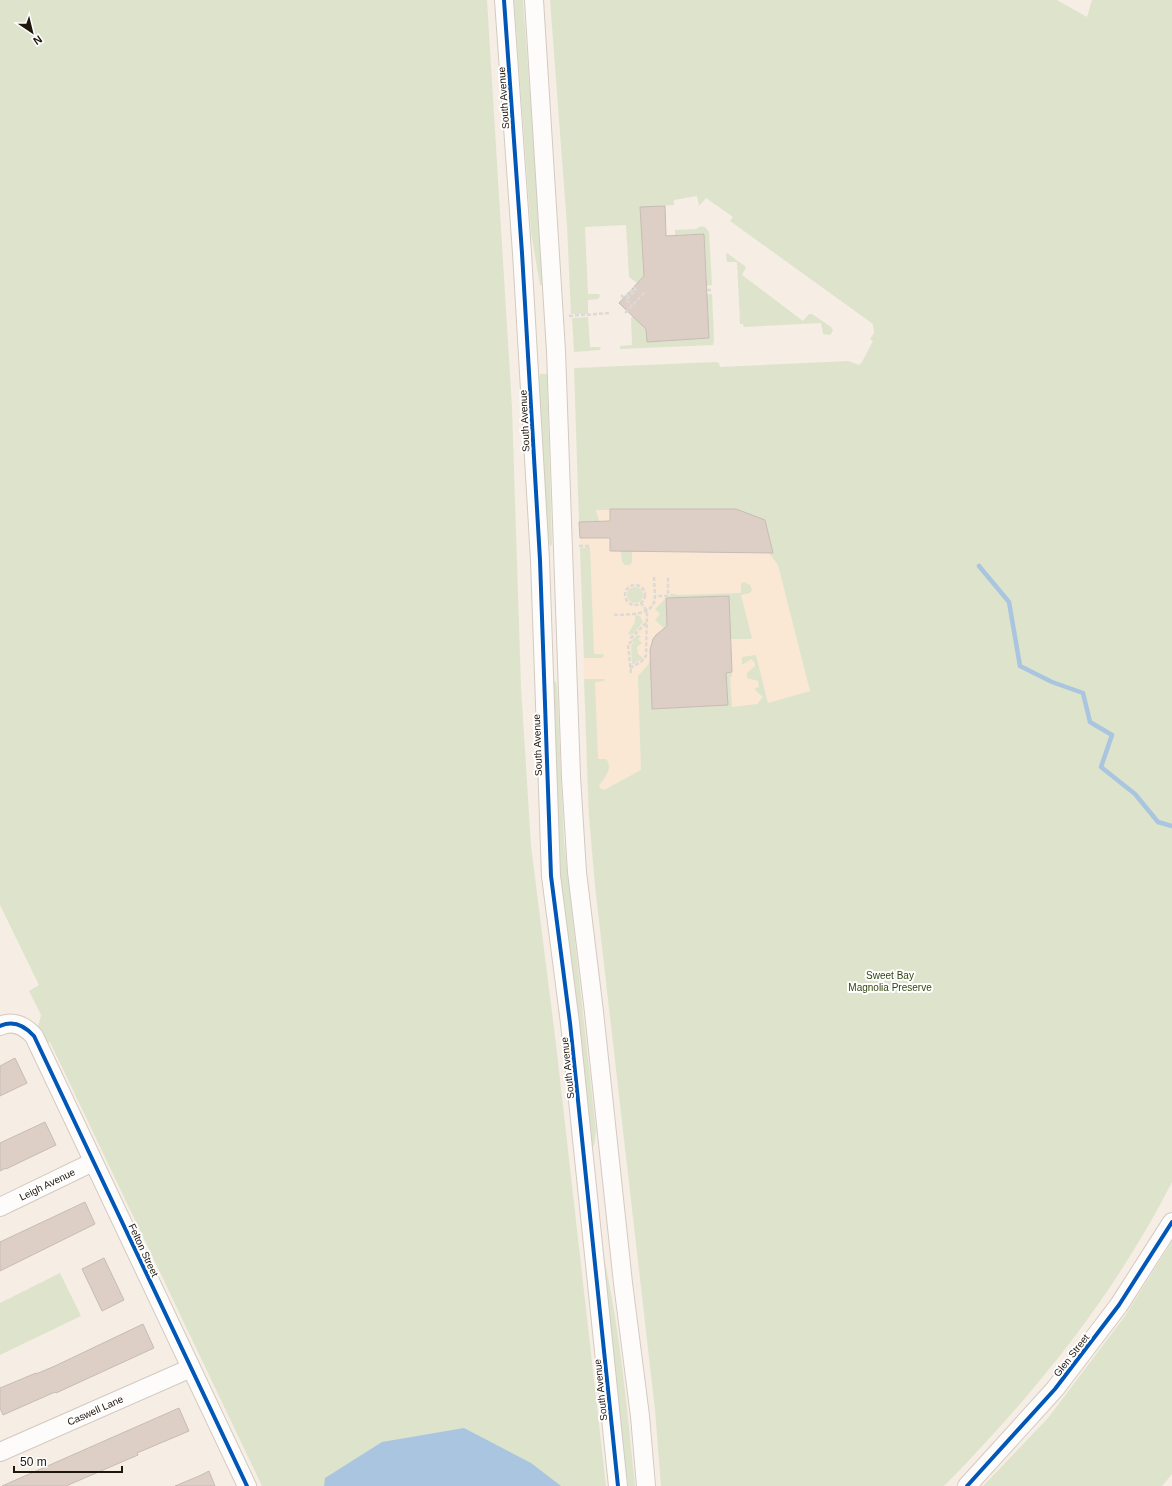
<svg xmlns="http://www.w3.org/2000/svg" width="1172" height="1486" font-family="Arial,sans-serif">
	<rect width="100%" height="100%" fill="#f6ede4"/>
	<!-- built -->
	<path fill="#fae8d4" d="M579,508L736,509L765,520L825,697L588,808Z"/>
	<!-- green -->
	<g fill="#dde4cb">
		<path d="M0,0H487L512,408L521,687L531,846L556,1044L606,1486H262L50,1042L46,1043L38,1027L41,1015L29,991L39,985L0,905Z"/>
		<path d="M514,0H523L544,285H540L531,232Z"/>
		<path d="M550,0H1057L1087,17L1092,0H1172V1182C1114,1296 1034,1395 944,1486H661L655,1410L595,886L589,817L584,679H605L604,681L595,682L598,759H606C614,768 604,778 599,786L601,789L604,790L641,770L638,676L648,665L650,659L652,709L727,705L726,673L732,672V677H730L732,707L757,704L763,697L754,689L759,687L758,681L747,678V673L755,666V663L751,659L742,665V657L756,655L768,703L810,691L778,565L736,509H610V510H596L599,521L579,522L574,368L716,362L719,363L720,367L848,361L859,365L862,362L873,341L870,339L874,333L873,324L730,221L733,217L706,198L699,206L697,196L674,200V205L640,207L644,276L637,283L629,277L626,225L585,227L588,294H599L600,296L598,299L588,300V314H571L567,226Z"/>
		<path d="M701,226L705,227L709,232L712,285L707,286L704,234L675,235V230L696,229Z"/>
		<path d="M727,253L746,267L742,275L803,321L809,314H812L831,327L833,330L831,334L830,335L823,334L821,323L744,327L743,324H740L737,262H727L726,254Z"/>
		<path d="M707,294H712L714,341L713,345L620,349V346L632,345L631,318L645,303L647,341L709,338Z"/>
		<path d="M588,317L590,347H600L601,349L600,350L574,352L572,318Z"/>
		<path d="M540,374H547V376L552,544L550,547L544,511L537,390Z"/>
		<path d="M590,547L594,654H603L604,656L602,658H584L580,548Z"/>
		<path d="M621,551H632V562L630,565H625L622,562Z"/>
		<path d="M744,582L750,585L752,590L750,593L741,595L752,638L749,639H730L729,596L670,598V594H676V595L741,593V584Z"/>
		<circle cx="635" cy="595" r="8"/>
		<path d="M666,598L667,628H664L655,620L660,614L655,609Z"/>
		<path d="M635,615L640,616L643,622L633,634L630,635L628,634L635,622Z"/>
		<path d="M638,634L641,637L638,639L642,643L637,647L638,654L643,658L632,665L631,645L633,643L632,640Z"/>
		<path d="M554,681L556,682L557,686L564,841L596,1131L594,1145L592,1147L558,868L553,682Z"/>
		<path d="M1172,1241V1474L1162,1486H983L1048,1418L1125,1316Z"/>
		<path d="M603,1253C620,1330 627,1408 635,1486H628L615,1381L616,1378L614,1370Z"/>
		<path d="M60,1273L81,1316L0,1355V1303Z"/>
	</g>
	<!-- water -->
	<path fill="#aac5df" d="M464,1428L531,1463L561,1486H324L325,1478L382,1442Z"/>
	<g fill="none" stroke-linecap="round" stroke-linejoin="round">
		<!-- stream -->
		<path stroke="#aac5df" stroke-width="4.5" d="M979,566L1009,602L1020,666L1052,682L1083,693L1090,722L1112,735L1101,767L1135,794L1158,822L1172,826"/>
	</g>
	<!-- building -->
	<g fill="#ddcec6" stroke="#c7bcb5">
		<path d="M665,206L666,236L704,234L709,338L647,342L646,329L619,303L644,276L640,207Z"/>
		<path d="M610,509H736L765,520L773,553L610,551V538H580L579,522L610,521Z"/>
		<path d="M729,596L732,672L726,673L728,705L652,709L650,650L653,639L656,635L667,626L666,598Z"/>
		<path d="M15,1058L27,1083L0,1096V1066Z"/>
		<path d="M45,1122L56,1145L6,1169V1168L0,1171V1143Z"/>
		<path d="M85,1202L95,1224L0,1271V1242Z"/>
		<path d="M104,1258L124,1300L102,1311L82,1269Z"/>
		<path d="M143,1324L154,1348L56,1393L55,1392L3,1415L0,1408V1388L36,1373V1374L55,1366Z"/>
		<path d="M179,1408L189,1431L137,1453L138,1455L66,1486H2Z"/>
		<path d="M209,1471L215,1486H175L199,1476Z"/>
	</g>
	<g fill="none" stroke-linecap="round" stroke-linejoin="round">
		<!-- minor casing -->
		<g stroke="#d3cac1" stroke-width="20">
			<g id="minor">
				<path d="M504,0L522,253L540,560L551,876L570,1023L618,1486"/>
				<path d="M534,0L556,351L571,777L577,872L594,1012L623,1283L640,1416L646,1486"/>
				<path d="M0,1026C13,1020 25,1026 34,1036L247,1486"/>
				<path d="M0,1207L93,1162"/>
				<path d="M0,1452L191,1368"/>
				<path d="M967,1486L1055,1389L1119,1305L1172,1222"/>
			</g>
		</g>
		<!-- path -->
		<g stroke="#dcd9d6" stroke-width="2.5" stroke-dasharray="4 2" stroke-linecap="butt">
			<path d="M707,290H712"/>
			<path d="M621,295L624,298L634,288L636,290L626,300L632,305"/>
			<path d="M625,313L645,292"/>
			<path d="M569,316L610,313"/>
			<path d="M579,546H589"/>
			<path d="M654,577L655,596"/>
			<circle cx="635" cy="595" r="10"/>
			<path d="M614,615C628,614 655,617 655,596H668V576"/>
			<path d="M630,668L641,662L646,656L647,611L641,603"/>
			<path d="M631,673L628,644L631,642V638L646,623"/>
		</g>
		<!-- minor -->
		<use href="#minor" stroke="#fefcfb" stroke-width="18"/>
		<!-- cycleway casing -->
		<g stroke="#fefefe" stroke-width="6">
			<g id="cycleway">
				<path d="M504,0L522,253L540,560L551,876L570,1023L618,1486"/>
				<path d="M0,1026C13,1020 25,1026 34,1036L247,1486"/>
				<path d="M967,1486L1055,1389L1119,1305L1172,1222"/>
			</g>
		</g>
		<!-- cycleway -->
		<use href="#cycleway" stroke="#0057b8" stroke-width="4"/>
	</g>
	<g text-anchor="middle" stroke-width="4" stroke-linejoin="round" paint-order="stroke">
		<!-- street labels -->
		<g font-size="10" fill="#20170c" stroke="#fefefe">
			<text transform="translate(503 98) rotate(-94)" y="4">South Avenue</text>
			<text transform="translate(524 421) rotate(-93)" y="4">South Avenue</text>
			<text transform="translate(537 745) rotate(-92)" y="4">South Avenue</text>
			<text transform="translate(567 1068) rotate(-96)" y="4">South Avenue</text>
			<text transform="translate(47 1184) rotate(-26)" y="4">Leigh Avenue</text>
			<text transform="translate(144 1250) rotate(65)" y="4">Felton Street</text>
			<text transform="translate(1071 1355) rotate(-52)" y="4">Glen Street</text>
			<text transform="translate(600 1390) rotate(-96)" y="4">South Avenue</text>
			<text transform="translate(95 1410) rotate(-24)" y="4">Caswell Lane</text>
		</g>
		<!-- park labels -->
		<g font-size="10" fill="#30450e" stroke="#fefefe">
			<text x="890" y="979">Sweet Bay<tspan x="890" dy="12">Magnolia Preserve</tspan></text>
		</g>
	</g>
	<!-- north arrow -->
	<g transform="translate(32 32) rotate(145)" stroke="#fefefe" stroke-width="3" paint-order="stroke">
	<path d="M0-3L7 15L0 10L-7 15Z" fill="#20170c"/>
	<text y="-6" font-size="11" font-weight="bold" text-anchor="middle" fill="#20170c">N</text>
	</g>
	<!-- scale -->
	<path d="M14 1466v6h108v-6" fill="none" stroke="#20170c" stroke-width="2"/>
	<text x="20" y="1466" font-size="12" fill="#20170c" stroke="#fefefe" stroke-width="3" paint-order="stroke">50 m</text>
</svg>
